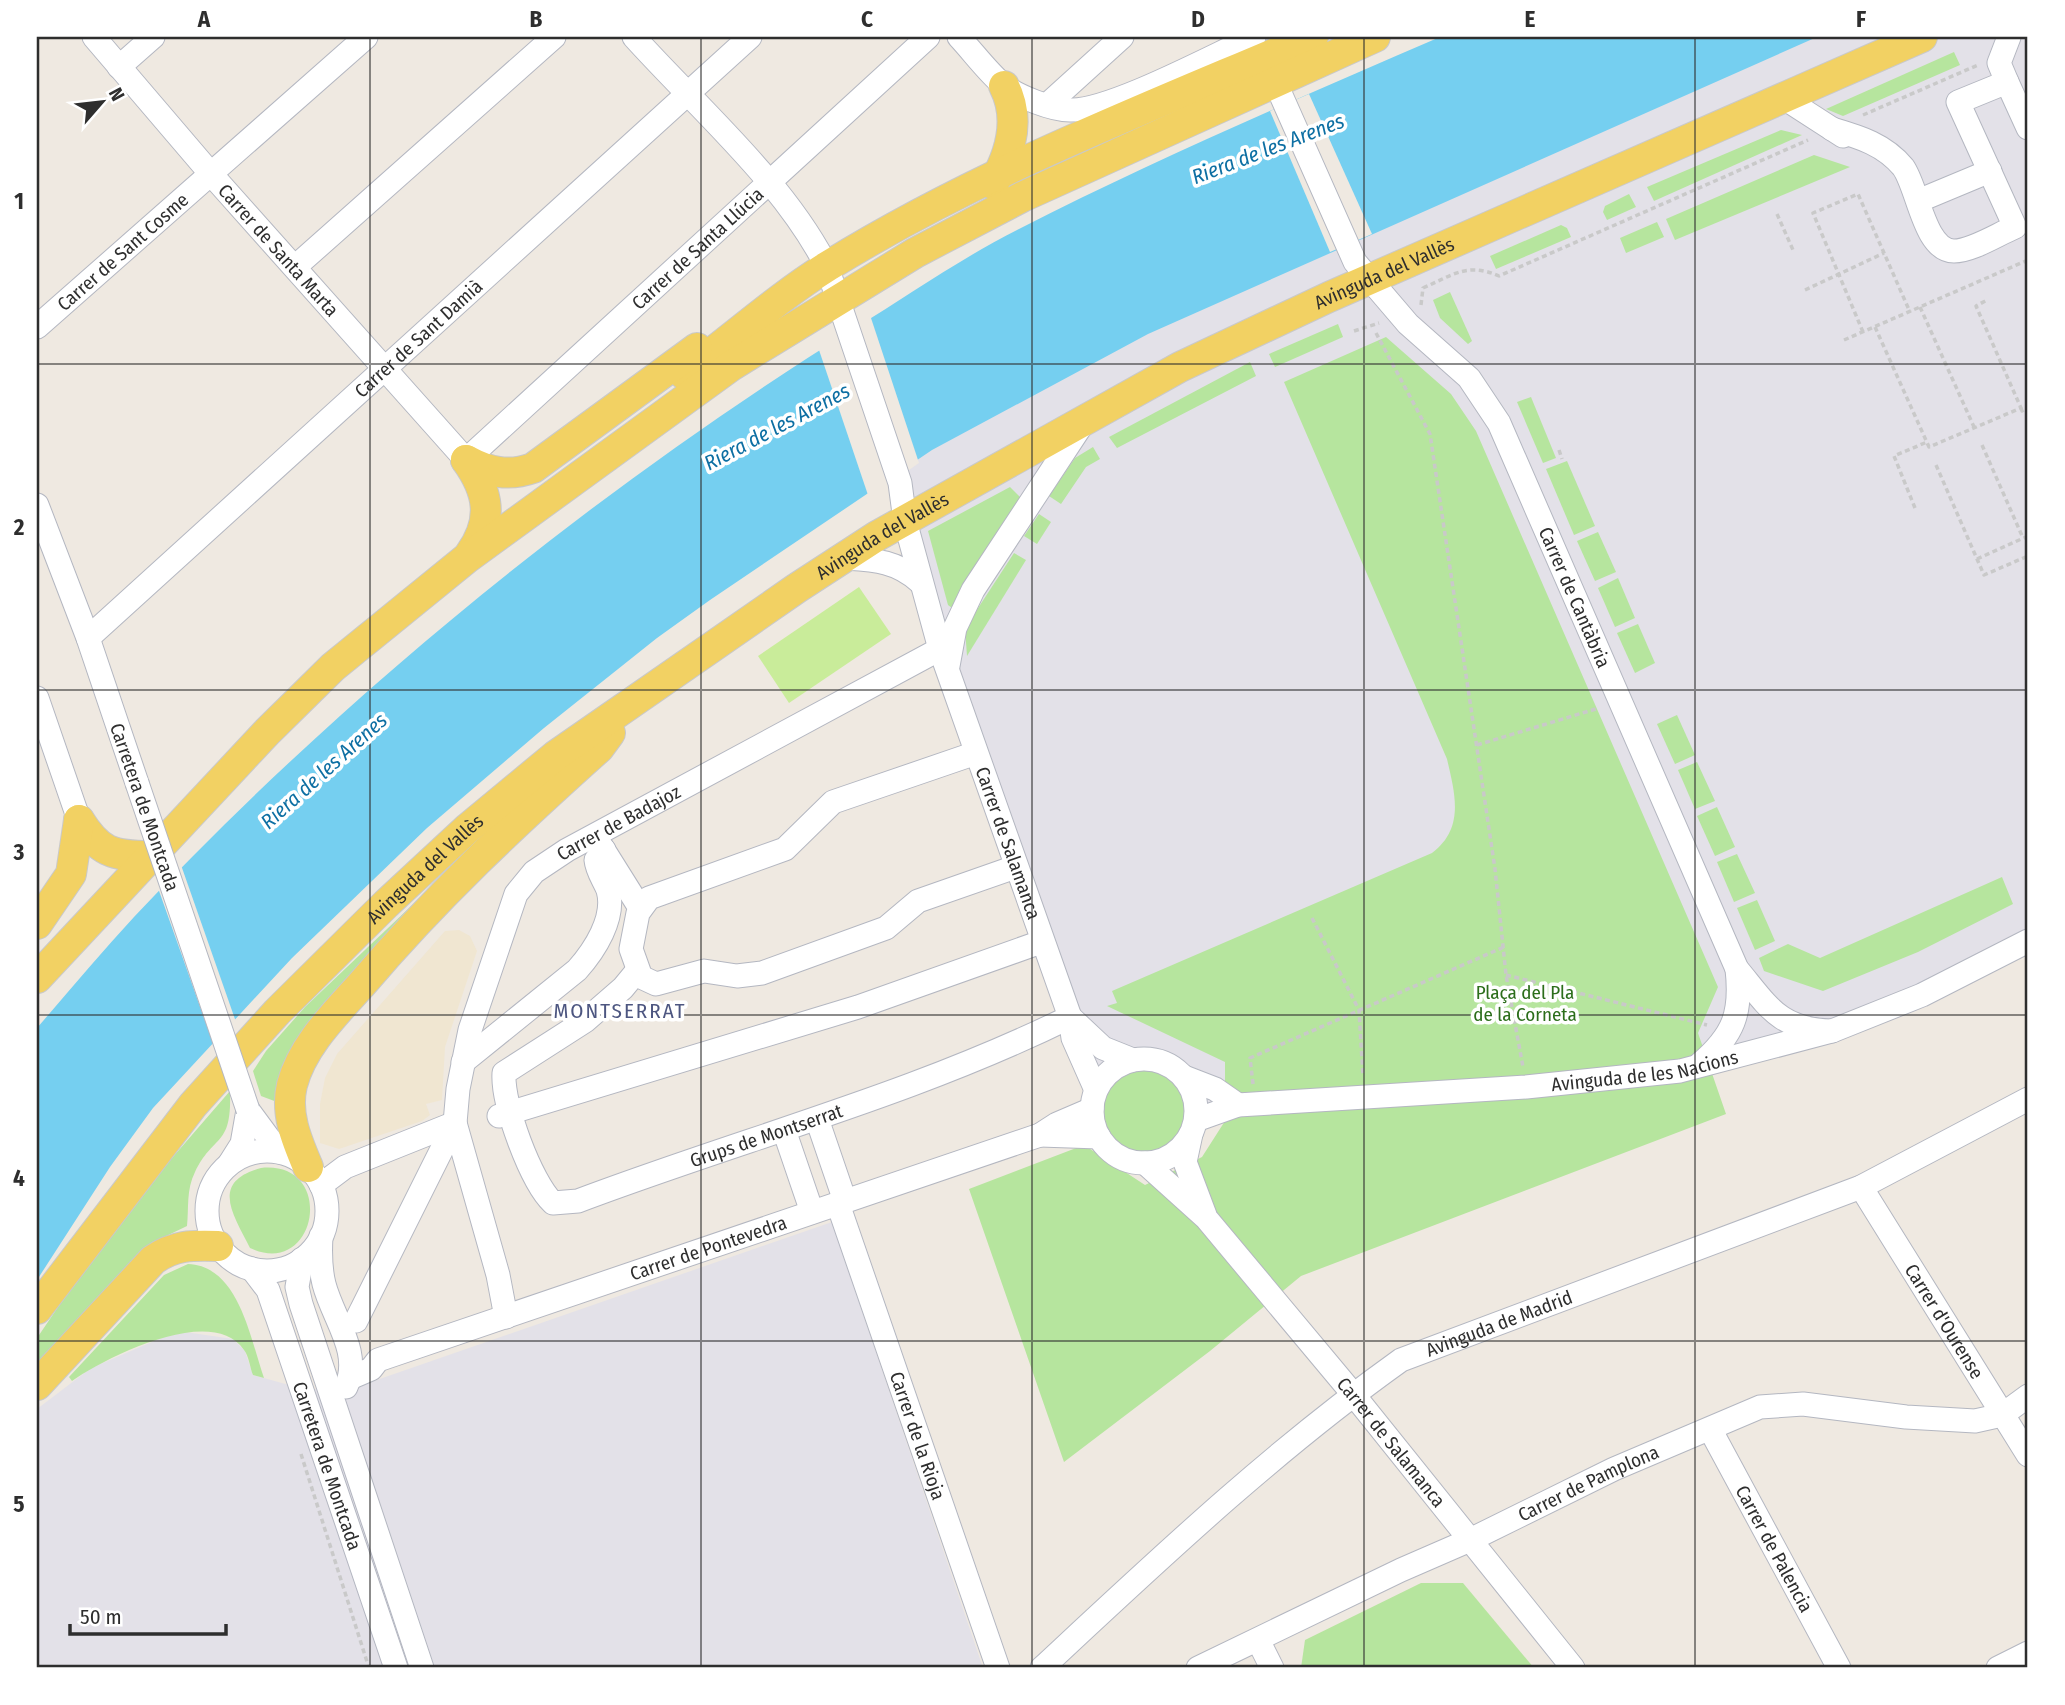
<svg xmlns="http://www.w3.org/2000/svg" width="2065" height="1705" font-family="'Fira Sans Condensed',sans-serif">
	<rect width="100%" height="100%" fill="#efe9e1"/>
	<!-- industrial -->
	<g fill="#e3e1e8">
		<path d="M1598,37H2028V936L1803,1047L1204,1106L1187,1147L1170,1159L1094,1062L954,686L908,511L893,383Z"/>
		<path d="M832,1222L983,1668H37V1409L91,1368L166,1336L185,1332L233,1339L245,1351L253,1375L307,1390L371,1382Z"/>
	</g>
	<!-- education -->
	<path fill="#f0e6d1" d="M459,930L470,936L477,951L445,1047L442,1100L426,1104L430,1115L422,1121L339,1149L320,1143V1104L325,1078L337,1054L445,931Z"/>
	<!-- green -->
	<g fill="#b6e59e">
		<path d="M1954,52L1960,65L1843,116L1826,109Z"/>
		<path d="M1781,130L1802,135L1654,201L1647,187Z"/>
		<path d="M1814,155L1850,167L1675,240L1666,219Z"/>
		<path d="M1629,194L1636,207L1607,220L1603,212L1605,206Z"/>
		<path d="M1657,222L1664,237L1626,253L1620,238Z"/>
		<path d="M1561,225L1567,228L1571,237L1496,269L1490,256Z"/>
		<path d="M1450,292L1472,341L1468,344L1440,318L1433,300Z"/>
		<path d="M1338,324L1343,337L1275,367L1269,354Z"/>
		<path d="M1386,337L1451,394L1476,431L1718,987L1698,1033L1726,1114L1301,1276L1210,1351L1064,1462L969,1189L1084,1145L1145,1185L1202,1157L1225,1121V1062L1107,1006L1117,1003L1112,991L1432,853C1465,828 1455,794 1447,759L1284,382Z"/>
		<path d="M1250,362L1256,376L1117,448L1109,437Z"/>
		<path d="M1531,397L1556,458L1543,463L1517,402Z"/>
		<path d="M1093,447L1100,459L1086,467L1061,504L1049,496L1075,458Z"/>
		<path d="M1567,461L1595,526L1574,535L1546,469Z"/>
		<path d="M1010,487L1022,499L952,608L948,605L928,531Z"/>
		<path d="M1039,514L1051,522L1037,544L1024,536Z"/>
		<path d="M1598,532L1616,572L1595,581L1577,541Z"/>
		<path d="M1014,553L1026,560L967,656L965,628Z"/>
		<path d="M1618,578L1635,618L1615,627L1598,588Z"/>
		<path d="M1638,624L1655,663L1635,673L1617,633Z"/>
		<path d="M1677,715L1695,755L1675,764L1657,724Z"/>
		<path d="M1697,762L1715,801L1695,809L1678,770Z"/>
		<path d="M1717,807L1735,847L1715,856L1697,816Z"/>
		<path d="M1737,854L1755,893L1734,902L1717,862Z"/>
		<path d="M2002,877L2013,904L1918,952L1823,991L1764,971L1759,958L1788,944L1820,958Z"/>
		<path d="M428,890L277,1102L261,1096L253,1071L266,1051L305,1007Z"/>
		<path d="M1757,900L1775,941L1755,950L1737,908Z"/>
		<circle cx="1145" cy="1112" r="42"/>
		<path d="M230,1091C232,1148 214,1133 195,1172C186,1190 189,1208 187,1226L158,1240L159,1246L37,1374V1338L67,1294L153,1180Z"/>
		<path d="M261,1168C337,1160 318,1280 250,1248C235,1217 208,1182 261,1168Z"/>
		<path d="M188,1264C239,1266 250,1338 264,1378L253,1375C250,1368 249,1356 244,1350C212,1303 105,1358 72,1381L69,1377L164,1275Z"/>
		<path d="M1421,1583H1463L1534,1668H1301L1305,1640Z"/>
	</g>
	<!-- pitch -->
	<path fill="#c9ec9a" d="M859,587L891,634L789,703L758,656Z"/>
	<!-- water -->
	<path fill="#75cff0" d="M1440,37H1817L1148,334L932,450L710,600L657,638L544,728L427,828L292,958L153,1108L110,1167L37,1280V1028C69,991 101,953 134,917C345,693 595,490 855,328C909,295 963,257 1019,229C1156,159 1299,98 1440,37Z"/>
	<!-- pier -->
	<g fill="#efe9e1">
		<path d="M1309,94L1372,234L1330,252L1270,111Z"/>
		<path d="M870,315L919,463L869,498L818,347Z"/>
		<path d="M181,865L236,1022L214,1046L158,888Z"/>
	</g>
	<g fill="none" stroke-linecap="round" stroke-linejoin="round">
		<!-- minor casing -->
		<g stroke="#b4b7c1" stroke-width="25">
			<g id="minor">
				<path id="s1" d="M94,37L211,174L466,460L928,37"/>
				<path id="s2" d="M634,37C698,108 784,182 827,267L900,483L905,521L940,649L1070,1017L1073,1038L1096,1090"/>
				<path d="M959,37C973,52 987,71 1002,84C1016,96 1054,111 1072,110C1112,110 1214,55 1254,37"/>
				<path d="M119,67L153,37"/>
				<path d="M2007,82L2028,128"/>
				<path id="s3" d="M1280,93L1355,262L1408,324L1469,378L1499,423L1737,969C1768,1006 1779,1030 1832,1031"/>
				<path d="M1784,98L1843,136"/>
				<path d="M1047,105L1122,37"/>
				<path d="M1832,129C1859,137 1884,144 1903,167C1918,187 1924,251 1954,251C1972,251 1998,234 2015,227L1958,102L2007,82L1999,63L2009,37"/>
				<path d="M1918,201L1990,171"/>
				<path d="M295,267L554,37"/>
				<path id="s4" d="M37,327L366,37"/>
				<path d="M37,505L88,638L137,783"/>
				<path d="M842,558C873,560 896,560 920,582"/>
				<path id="s5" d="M88,638L750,37"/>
				<path d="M948,666L955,628L973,590L1083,423"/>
				<path d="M37,698L79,820"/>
				<path d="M976,753L833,802L785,849L649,898L638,913L631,949L641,977L656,984L704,971L737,976L762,973L886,928L918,901L1015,867"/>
				<path d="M598,841L640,908"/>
				<path id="s6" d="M637,971L623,988L585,1021L504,1073C502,1104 531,1182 553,1203L578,1201C742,1139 912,1095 1070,1017"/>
				<path d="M1070,1017L1103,1048L1133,1060"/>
				<circle cx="1144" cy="1111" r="52"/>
				<path d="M463,1062L577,970C594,951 616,918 608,890C604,880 597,871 596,860L604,850"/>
				<path d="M1700,1064C1734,1035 1742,1013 1737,969"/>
				<path d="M1184,1077L1215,1089L1238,1105"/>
				<path d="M248,1110L279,1152"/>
				<path d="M499,1116L858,1007L1041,942"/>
				<path d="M817,1119L845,1201"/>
				<path id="s7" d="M1196,1120L1238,1105L1526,1087L1680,1071L1832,1031L1922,995L2028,941"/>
				<path d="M784,1130L812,1212"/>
				<path d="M1191,1134L1185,1162L1205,1215"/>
				<path d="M1040,1135L1099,1137"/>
				<circle cx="267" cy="1211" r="60"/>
				<path d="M230,1163L242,1144L248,1110"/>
				<path id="s8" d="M1145,1163L1206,1218L1353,1394L1573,1668"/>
				<path d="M321,1185L345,1167L455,1123"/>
				<path id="s9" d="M1861,1187L2028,1455"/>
				<path id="s10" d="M838,1204L998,1668"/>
				<path d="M321,1236C320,1253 320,1268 324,1284C333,1319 362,1352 346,1387"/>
				<path d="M302,1259L297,1287L301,1304L422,1668"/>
				<path id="s11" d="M252,1269L268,1290L396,1668"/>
				<path id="s12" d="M506,1317L498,1275L455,1123L458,1089L470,1030L516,894L534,872L567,850L940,649"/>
				<path d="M356,1321L455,1123"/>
				<path id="s13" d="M350,1378L371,1369L378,1360L1040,1135L1057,1124L1092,1109"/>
				<path id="s14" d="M1710,1429L1839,1668"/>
				<path d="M1258,1640L1272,1668"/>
				<path id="s15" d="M1042,1668C1158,1560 1272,1452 1401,1360L1861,1187L2028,1099"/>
				<path id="s16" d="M1198,1668L1401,1570L1470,1540L1614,1469L1760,1407L1803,1404L1906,1417L1975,1421L2002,1415L2028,1396"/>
				<path d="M1998,1668L2028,1653"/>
			</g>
		</g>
		<!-- major casing -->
		<g stroke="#c9c9c9" stroke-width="32">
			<g id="major">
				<path d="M993,184C1011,153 1021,119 1004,86"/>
				<path d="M684,374C733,338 777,298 828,266C980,172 1150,107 1313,37"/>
				<path d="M466,460C488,472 508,477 533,468L697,348"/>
				<path d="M466,460C489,492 494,520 470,554"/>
				<path d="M79,820C99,852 112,856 150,856"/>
				<path d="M37,924L71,874L79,820"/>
				<path d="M37,978L267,732L333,667L467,558L731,366L915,253L1022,197L1375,37"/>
				<path d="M308,1167C297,1141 285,1114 292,1085C302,1046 335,1014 361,985C436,897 513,825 599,748L610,733"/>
				<path id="s17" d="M37,1309L193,1105L277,1012L386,904L468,828L555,756L797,588L877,536L1180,367L1329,297L1922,37"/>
				<path d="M37,1385L153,1260C174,1245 192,1245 218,1246"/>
			</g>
		</g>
		<!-- path -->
		<g stroke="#c9c9c9" stroke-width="3.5" stroke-dasharray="5 3.5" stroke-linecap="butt">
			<path d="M1863,115L1978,65"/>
			<path d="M1777,214L1793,250"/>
			<path d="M1805,290L1884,253"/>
			<path d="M1421,305L1423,288C1453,275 1467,262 1499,276L1808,140"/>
			<path d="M1920,307L1974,427"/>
			<path d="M1875,327L1929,447L2021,408L1976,306L1987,300"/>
			<path d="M1354,331L1379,323"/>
			<path d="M1863,332L1813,213L1858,194L1910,312"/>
			<path d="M1376,333L1430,434L1495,869L1506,975L1523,1067"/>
			<path d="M1844,340L2028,260"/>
			<path d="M2021,408L2022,411L2028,408"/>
			<path d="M2028,425V426"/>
			<path d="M1982,445L2023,538"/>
			<path d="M1559,450L1562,459"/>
			<path d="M1936,465L1984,575L2028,556"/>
			<path d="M1915,508L1894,456L1927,442"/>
			<path d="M1977,559L2028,536"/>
			<path d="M1477,745L1599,708"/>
			<path d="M1312,918L1359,1010L1363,1076"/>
			<path d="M1506,975L1707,1025"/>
			<path d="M1253,1084L1250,1058L1504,947"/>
			<path d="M301,1454L369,1668"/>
		</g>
		<!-- minor -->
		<use href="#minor" stroke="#fff" stroke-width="23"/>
		<!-- major -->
		<use href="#major" stroke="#f2d163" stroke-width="30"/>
		<!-- minor-bridge casing -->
		<g stroke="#b4b7c1" stroke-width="25" stroke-linecap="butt">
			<path id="minor-bridge" d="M137,783L248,1110"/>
		</g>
		<!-- minor-bridge -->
		<use href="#minor-bridge" stroke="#fff" stroke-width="23"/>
	</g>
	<!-- grid -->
	<path fill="none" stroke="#2e2e2e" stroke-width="2" stroke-opacity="0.55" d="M370,37V1668M701,37V1668M1032,37V1668M1364,37V1668M1695,37V1668M37,364H2028M37,690H2028M37,1015H2028M37,1341H2028"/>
	<g text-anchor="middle" stroke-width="7" stroke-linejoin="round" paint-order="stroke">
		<!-- street labels -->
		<g font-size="19" fill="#2e2e2e" stroke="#fff">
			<text dy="7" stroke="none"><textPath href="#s1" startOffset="877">Carrer de Santa Llúcia</textPath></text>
			<text dy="7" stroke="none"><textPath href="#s1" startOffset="282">Carrer de Santa Marta</textPath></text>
			<text dy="7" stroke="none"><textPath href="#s4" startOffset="114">Carrer de Sant Cosme</textPath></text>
			<text dy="7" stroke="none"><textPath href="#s17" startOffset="1722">Avinguda del Vallès</textPath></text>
			<text dy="7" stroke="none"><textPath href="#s5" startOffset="446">Carrer de Sant Damià</textPath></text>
			<text dy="7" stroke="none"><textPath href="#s17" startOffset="1155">Avinguda del Vallès</textPath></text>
			<text dy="7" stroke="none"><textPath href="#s3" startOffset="592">Carrer de Cantàbria</textPath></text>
			<text transform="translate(145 807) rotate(71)" y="7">Carretera de Montcada</text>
			<text dy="7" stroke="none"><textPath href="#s12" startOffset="565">Carrer de Badajoz</textPath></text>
			<text dy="7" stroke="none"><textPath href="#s2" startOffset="906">Carrer de Salamanca</textPath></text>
			<text dy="7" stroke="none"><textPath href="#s17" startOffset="588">Avinguda del Vallès</textPath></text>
			<text dy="7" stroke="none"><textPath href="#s7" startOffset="453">Avinguda de les Nacions</textPath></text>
			<text dy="7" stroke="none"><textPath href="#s6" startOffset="534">Grups de Montserrat</textPath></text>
			<text dy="7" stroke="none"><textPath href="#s13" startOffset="383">Carrer de Pontevedra</textPath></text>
			<text dy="7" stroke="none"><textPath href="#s9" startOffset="158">Carrer d'Ourense</textPath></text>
			<text dy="7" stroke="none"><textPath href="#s15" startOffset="578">Avinguda de Madrid</textPath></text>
			<text dy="7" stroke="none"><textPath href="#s10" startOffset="245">Carrer de la Rioja</textPath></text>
			<text dy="7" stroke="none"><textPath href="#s8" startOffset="373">Carrer de Salamanca</textPath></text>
			<text dy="7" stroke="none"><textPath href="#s11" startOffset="212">Carretera de Montcada</textPath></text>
			<text dy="7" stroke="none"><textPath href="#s16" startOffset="432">Carrer de Pamplona</textPath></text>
			<text dy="7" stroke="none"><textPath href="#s14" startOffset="136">Carrer de Palencia</textPath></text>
		</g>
		<!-- park labels -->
		<g font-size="19" fill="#2c6e1b" stroke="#fff">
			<text x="1525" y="999">Plaça del Pla<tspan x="1525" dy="22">de la Corneta</tspan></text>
		</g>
		<!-- water labels -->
		<g font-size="21" font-style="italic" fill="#0d6fa3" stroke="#fff">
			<text transform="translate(1268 149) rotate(-21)" y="7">Riera de les Arenes</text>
			<text transform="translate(777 427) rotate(-28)" y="7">Riera de les Arenes</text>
			<text transform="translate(324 771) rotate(-42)" y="7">Riera de les Arenes</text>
		</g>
		<!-- neighbourhood labels -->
		<g font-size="21" letter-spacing="2" fill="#4d5680" stroke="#fff">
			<text x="620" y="1018">MONTSERRAT</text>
		</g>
	</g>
	<!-- border -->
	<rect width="2065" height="1705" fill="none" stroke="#ffffff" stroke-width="77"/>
	<!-- north arrow -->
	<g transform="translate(102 102) rotate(62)" stroke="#ffffff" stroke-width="5" paint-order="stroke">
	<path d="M0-5L12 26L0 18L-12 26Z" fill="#2e2e2e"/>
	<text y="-10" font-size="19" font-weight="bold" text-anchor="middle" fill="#2e2e2e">N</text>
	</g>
	<!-- scale -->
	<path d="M70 1624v10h156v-10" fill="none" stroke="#2e2e2e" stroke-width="3.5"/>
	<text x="80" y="1624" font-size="21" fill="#2e2e2e" stroke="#ffffff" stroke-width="5" paint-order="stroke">50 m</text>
	<rect x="38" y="38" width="1988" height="1628" fill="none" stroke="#2e2e2e" stroke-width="2.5"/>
	<g font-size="23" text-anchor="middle" font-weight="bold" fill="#2e2e2e">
		<text x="204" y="27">A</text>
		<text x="536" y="27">B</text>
		<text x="867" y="27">C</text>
		<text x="1198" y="27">D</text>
		<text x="1530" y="27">E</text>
		<text x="1861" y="27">F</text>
		<text x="19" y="209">1</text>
		<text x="19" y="535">2</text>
		<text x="19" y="860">3</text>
		<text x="19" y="1186">4</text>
		<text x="19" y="1512">5</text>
	</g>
</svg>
